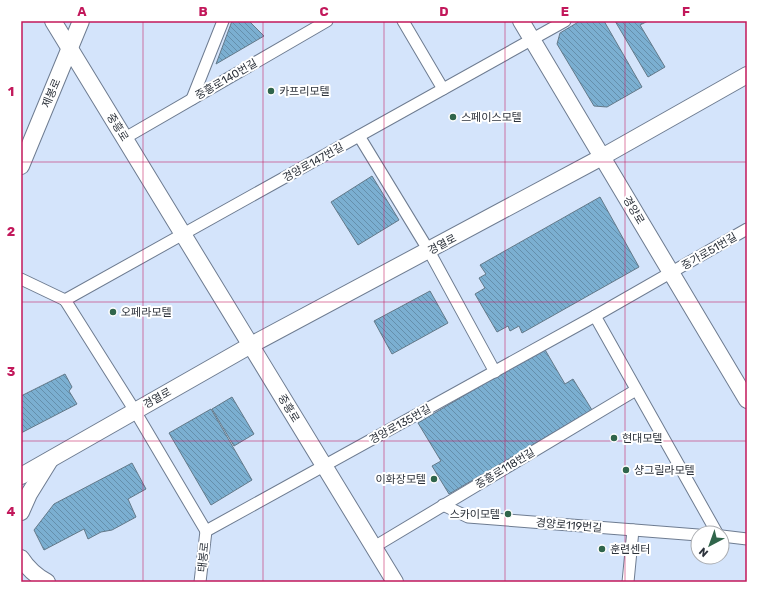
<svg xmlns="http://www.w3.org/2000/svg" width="768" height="603" font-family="Rubik,'Noto Sans KR',sans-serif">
	<defs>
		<pattern id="building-back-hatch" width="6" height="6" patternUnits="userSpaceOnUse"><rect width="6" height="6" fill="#7bafd1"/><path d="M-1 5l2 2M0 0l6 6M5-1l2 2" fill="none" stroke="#658fab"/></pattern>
	</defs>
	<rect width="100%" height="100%" fill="#d4e4fb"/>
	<!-- building -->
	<g fill="url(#building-back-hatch)" stroke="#637989">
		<path d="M232,21H249L264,36L216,64Z"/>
		<path d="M580,21H604L642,87L607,107L594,106L557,44L560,33Z"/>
		<path d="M615,21H648L640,25L665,67L648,77Z"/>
		<path d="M372,176L399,220L358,245L331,202Z"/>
		<path d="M600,197L639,267L522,333L519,326L510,331L508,326L497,332L475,294L485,288L479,278L486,274L480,265Z"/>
		<path d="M430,291L448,323L392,354L374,321Z"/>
		<path d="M544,348L565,384L573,379L592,410L449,494L432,466L441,461L418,423Z"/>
		<path d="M65,374L72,387L69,391L77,404L21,433V396Z"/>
		<path d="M232,397L254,434L234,446L212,409Z"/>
		<path d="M211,409L252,480L211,505L169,433Z"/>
		<path d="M132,463L146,489L128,499L136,517L112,530L101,532L88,539L84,529L44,550L34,530L54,504Z"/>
	</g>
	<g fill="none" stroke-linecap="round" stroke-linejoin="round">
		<!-- street casing -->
		<g stroke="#6e7c91" stroke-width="13">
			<g id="street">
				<path d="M403,21L443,89"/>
				<path d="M192,99L223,21"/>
				<path d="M359,136L429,251L495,372"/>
				<path d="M125,138L327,21"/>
				<path d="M21,279L65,300"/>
				<path d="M65,300L565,21"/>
				<path d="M65,300L135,411L206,531"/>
				<path d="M595,316L717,533"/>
				<path d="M443,505L468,517L698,535"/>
				<path d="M206,531L595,316L747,229"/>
				<path d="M722,536L747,539"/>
				<path d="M374,547L636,390"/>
				<path d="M200,582L206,531"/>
				<path d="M628,582L633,530"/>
			</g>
		</g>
		<!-- secondary casing -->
		<g stroke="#6e7c91" stroke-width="18">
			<g id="secondary">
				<path d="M53,21L395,582"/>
				<path d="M521,21L747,400"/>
				<path d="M21,166L81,21"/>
				<path d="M21,476L251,345L602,157L747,75"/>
				<path d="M21,512L29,494L50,460"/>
				<path d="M21,558C28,569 36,576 47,582"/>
			</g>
		</g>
		<!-- street -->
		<use href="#street" stroke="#fff" stroke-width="11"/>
		<!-- secondary -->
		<use href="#secondary" stroke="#fff" stroke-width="16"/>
	</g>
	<!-- grid -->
	<path fill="none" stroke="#c2185b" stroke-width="1" stroke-opacity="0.55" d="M143,21V582M263,21V582M384,21V582M505,21V582M625,21V582M21,162H747M21,302H747M21,441H747"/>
	<!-- markers -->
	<g fill="#30654b" stroke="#fff" stroke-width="1.5">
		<circle cx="271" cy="91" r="4"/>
		<circle cx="453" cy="117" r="4"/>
		<circle cx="113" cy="312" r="4"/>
		<circle cx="614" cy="438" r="4"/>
		<circle cx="626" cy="470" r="4"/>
		<circle cx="434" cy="479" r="4"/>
		<circle cx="508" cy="514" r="4"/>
		<circle cx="602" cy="549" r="4"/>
	</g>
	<g text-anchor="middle" stroke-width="4" stroke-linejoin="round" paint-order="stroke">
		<!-- street labels -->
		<g font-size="11" fill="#2c323b" stroke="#fff">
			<text transform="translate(226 79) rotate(-30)" y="4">중흥로140번길</text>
			<text transform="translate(51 93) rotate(-67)" y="4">제봉로</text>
			<text transform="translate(118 127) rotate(58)" y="4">중흥로</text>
			<text transform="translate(313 162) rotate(-29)" y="4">경양로147번길</text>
			<text transform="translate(634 210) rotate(59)" y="4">경양로</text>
			<text transform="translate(442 244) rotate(-28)" y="4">경열로</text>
			<text transform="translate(709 251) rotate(-30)" y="4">중가로51번길</text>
			<text transform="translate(157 398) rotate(-29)" y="4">경열로</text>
			<text transform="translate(289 408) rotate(59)" y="4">중흥로</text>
			<text transform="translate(400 424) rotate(-29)" y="4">경양로135번길</text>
			<text transform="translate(505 468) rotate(-31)" y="4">중흥로118번길</text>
			<text transform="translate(569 525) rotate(5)" y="4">경양로119번길</text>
			<text transform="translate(203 557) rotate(-84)" y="4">태봉로</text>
		</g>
		<!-- poi labels -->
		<g font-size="11" fill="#2c323b" stroke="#fff" text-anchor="start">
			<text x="279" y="95">카프리모텔</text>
			<text x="461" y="121">스페이스모텔</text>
			<text x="121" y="316">오페라모텔</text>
			<text x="622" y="442">현대모텔</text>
			<text x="634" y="474">샹그릴라모텔</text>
			<text x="426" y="483" text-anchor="end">이화장모텔</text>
			<text x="500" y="518" text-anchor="end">스카이모텔</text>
			<text x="610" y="553">훈련센터</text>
		</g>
	</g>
	<!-- border -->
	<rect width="768" height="603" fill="none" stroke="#ffffff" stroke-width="44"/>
	<!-- north arrow -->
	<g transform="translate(710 545) rotate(221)"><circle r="19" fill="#ffffff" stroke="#abadb1"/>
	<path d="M0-3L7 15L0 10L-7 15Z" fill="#30654b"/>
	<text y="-6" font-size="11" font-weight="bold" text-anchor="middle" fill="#2c323b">N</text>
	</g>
	<rect x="22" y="22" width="724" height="559" fill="none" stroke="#c2185b" stroke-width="1.5"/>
	<g font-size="13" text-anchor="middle" font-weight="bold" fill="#c2185b">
		<text x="82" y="16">A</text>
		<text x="203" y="16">B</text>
		<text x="324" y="16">C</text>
		<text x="444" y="16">D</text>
		<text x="565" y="16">E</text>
		<text x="686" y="16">F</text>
		<text x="11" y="96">1</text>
		<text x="11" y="236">2</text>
		<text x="11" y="376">3</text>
		<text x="11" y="516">4</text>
	</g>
</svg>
